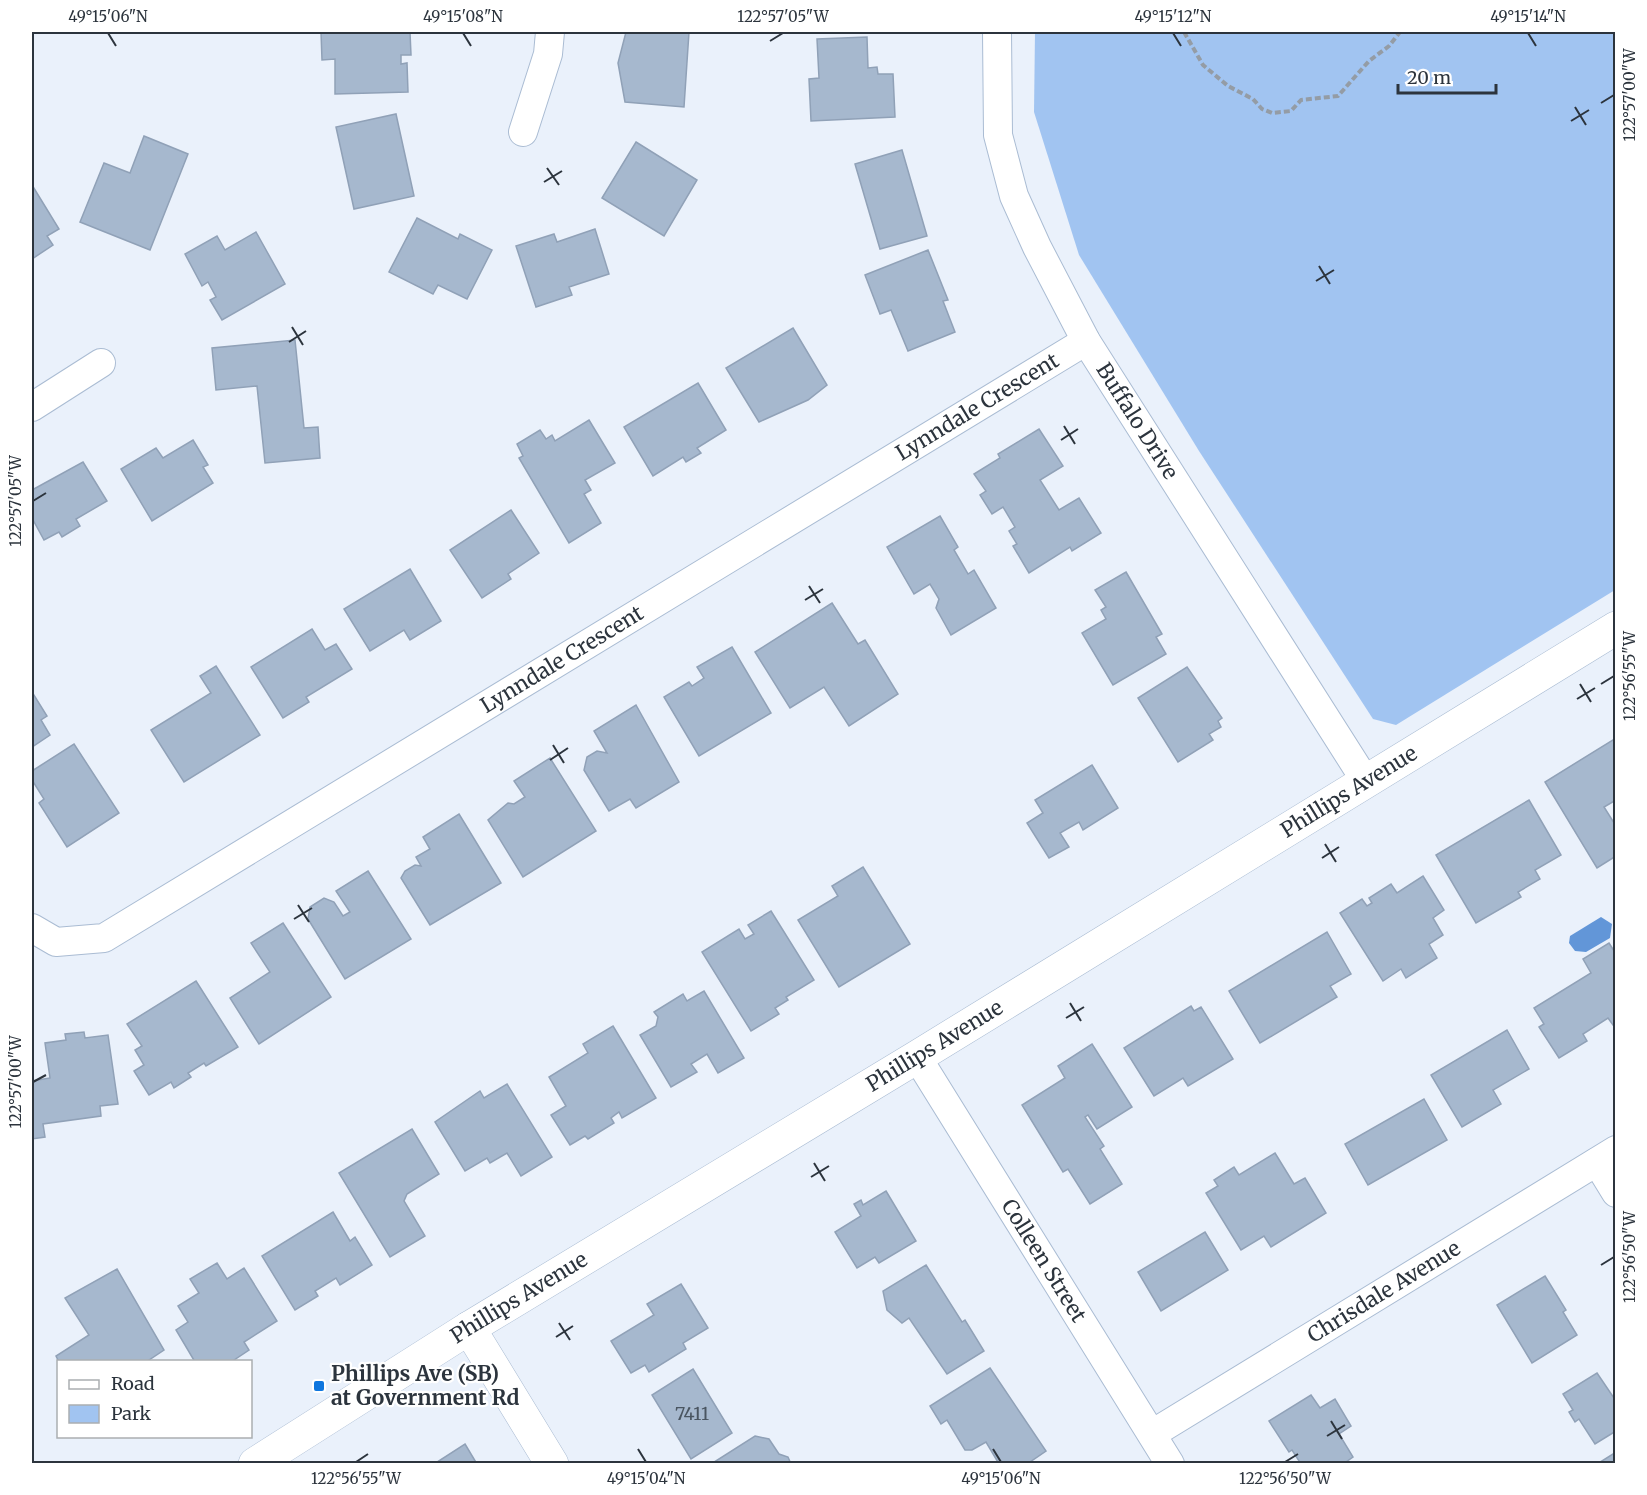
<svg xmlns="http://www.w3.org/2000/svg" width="1647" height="1495" font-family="Merriweather,serif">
	<rect width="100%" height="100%" fill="#eaf1fb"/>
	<!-- green -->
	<path fill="#a1c4f1" d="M1035,32H1615V590L1396,725L1373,719L1199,451L1079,255L1034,112Z"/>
	<!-- water -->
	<path fill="#6296d8" d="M1601,917L1612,924L1610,938L1586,952L1575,951L1569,943L1570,936Z"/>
	<!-- building -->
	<g fill="#a6b8ce" stroke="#90a1b7" stroke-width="1.5">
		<path d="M321,32H410L411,55H401V64L407,63L408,92L335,94V59L322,60Z"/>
		<path d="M626,32H689L684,107L625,102L618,63Z"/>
		<path d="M867,37L868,68L877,67L878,74H893L895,117L811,121L809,79L819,78L817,39Z"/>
		<path d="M396,114L414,196L354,209L336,127Z"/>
		<path d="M144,136L188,154L150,250L80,222L104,163L130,173Z"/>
		<path d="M636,142L697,180L664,236L602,198Z"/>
		<path d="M902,150L927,236L880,249L855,164Z"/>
		<path d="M32,185L59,229L47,236L53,245L32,259Z"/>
		<path d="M417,218L458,239L460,234L492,250L467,299L438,285L433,294L389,272Z"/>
		<path d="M595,229L609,274L569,287L572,295L536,307L516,246L554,234L557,242Z"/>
		<path d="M256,232L285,284L222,320L210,300L216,297L208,282L202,286L185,254L217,236L225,250Z"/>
		<path d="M928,250L948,300L943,301L955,332L908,351L891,310L880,314L865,275Z"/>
		<path d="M793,328L827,385L808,400L759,422L726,368Z"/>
		<path d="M295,340L304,428L318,427L320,458L265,463L257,386L216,390L212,348Z"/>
		<path d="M698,383L726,430L697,448L701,453L686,462L683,457L653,476L624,427Z"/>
		<path d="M589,420L615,463L585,480L591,490L584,494L601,523L569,543L519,458L523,456L517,444L540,430L546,439L552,435L555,441Z"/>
		<path d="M1039,429L1063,466L1040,480L1059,510L1079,498L1101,533L1072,551L1070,547L1029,573L1013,546L1017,544L1009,531L1015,527L1003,507L992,514L980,495L986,491L974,474L1000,458L998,454Z"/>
		<path d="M193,440L208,465L203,467L213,483L152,521L121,469L156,448L163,458Z"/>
		<path d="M83,462L107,501L76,519L80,526L62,537L59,532L44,540L32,518V490Z"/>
		<path d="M511,510L539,553L508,574L511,579L482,598L450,550Z"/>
		<path d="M940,516L958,547L954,550L968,574L974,570L996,608L951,635L936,608L939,599L930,584L914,594L887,547Z"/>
		<path d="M410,569L441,621L410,640L404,630L370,651L344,609Z"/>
		<path d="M1126,572L1162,634L1156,637L1166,654L1113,685L1082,633L1106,619L1101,610L1106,607L1095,590Z"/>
		<path d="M832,603L858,644L865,640L898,694L849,726L824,687L790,708L755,652Z"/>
		<path d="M312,629L325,650L336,644L352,669L306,697L309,702L283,718L251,667Z"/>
		<path d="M732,647L771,713L699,756L664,697L689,682L692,686L704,678L697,667Z"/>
		<path d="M216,666L260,735L184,782L151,730L211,693L200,676Z"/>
		<path d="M1187,667L1222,718L1218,721L1221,727L1209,734L1213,740L1178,762L1138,698Z"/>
		<path d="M32,692L47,716L41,720L50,735L32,747Z"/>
		<path d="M636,705L679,782L636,808L630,799L609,811L584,770L587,757L597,751L607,753L594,731Z"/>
		<path d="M1616,738V800L1604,807L1616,826V856L1597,868L1545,782Z"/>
		<path d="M74,744L119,813L67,847L39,803L44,799L32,780V771Z"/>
		<path d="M550,758L596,831L523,877L488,820L508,803L514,804L525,797L514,781Z"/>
		<path d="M1092,765L1118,808L1083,830L1079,822L1060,833L1069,847L1049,858L1027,823L1043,813L1035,800Z"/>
		<path d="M1529,800L1561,855L1535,870L1540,879L1518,892L1521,897L1476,923L1436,855Z"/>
		<path d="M459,814L501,883L430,925L401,878L405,871L415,865L421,866L416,857L430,849L423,837Z"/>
		<path d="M863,867L910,944L839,987L798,920L838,896L832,886Z"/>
		<path d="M368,871L411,939L345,979L308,919L310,907L324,898L334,902L343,916L350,912L336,891Z"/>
		<path d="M1423,876L1444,910L1433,918L1443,935L1429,944L1437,958L1406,978L1401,969L1383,981L1340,913L1362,899L1367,906L1372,903L1369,898L1391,884L1397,893Z"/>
		<path d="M771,911L814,980L786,997L788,1000L775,1008L779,1014L751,1031L702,952L739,929L745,939L754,934L748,925Z"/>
		<path d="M283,923L331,997L259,1044L230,998L270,972L251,943Z"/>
		<path d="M1327,932L1351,974L1330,986L1337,997L1260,1043L1229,991Z"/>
		<path d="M1609,943L1616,954V1023L1613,1025L1608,1018L1583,1034L1587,1041L1559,1058L1539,1027L1544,1024L1534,1008L1591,973L1583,959Z"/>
		<path d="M196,981L238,1047L206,1066L204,1063L188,1073L191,1077L174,1088L171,1082L149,1095L134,1071L144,1065L135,1050L142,1046L127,1024Z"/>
		<path d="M704,991L744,1058L718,1073L707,1054L691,1064L697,1072L671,1087L640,1035L656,1026L658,1017L654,1012L683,994L687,1001Z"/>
		<path d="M1191,1006L1194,1011L1201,1007L1233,1059L1188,1086L1183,1078L1154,1096L1124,1048Z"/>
		<path d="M613,1026L656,1098L622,1118L619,1112L611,1118L614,1123L588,1139L585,1136L570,1145L551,1115L566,1106L549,1077L588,1053L583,1044Z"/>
		<path d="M1507,1030L1529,1069L1493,1090L1501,1104L1462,1127L1431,1075Z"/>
		<path d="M84,1032L85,1038L108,1035L118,1104L100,1106L101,1116L43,1124L45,1137L32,1139V1081L50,1078L45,1043L66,1040L65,1034Z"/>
		<path d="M1092,1044L1132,1107L1097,1129L1088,1115L1085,1117L1104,1146L1100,1149L1122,1184L1090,1204L1068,1169L1063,1172L1022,1105L1065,1078L1058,1066Z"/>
		<path d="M507,1084L552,1157L521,1176L507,1153L490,1163L487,1158L465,1171L435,1122L480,1091L484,1098Z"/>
		<path d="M1424,1099L1447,1140L1368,1185L1345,1144Z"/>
		<path d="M412,1129L439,1174L407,1194L404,1201L425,1236L390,1257L339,1173Z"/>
		<path d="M1275,1153L1294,1184L1305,1178L1326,1213L1271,1247L1264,1236L1241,1250L1206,1193L1218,1186L1214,1180L1234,1167L1239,1175Z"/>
		<path d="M886,1191L916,1241L879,1263L875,1257L857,1268L835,1232L861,1216L854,1204L861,1200L863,1205Z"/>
		<path d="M333,1212L350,1241L355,1237L372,1265L340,1285L336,1278L315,1291L318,1296L295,1310L262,1256Z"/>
		<path d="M1205,1232L1228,1270L1161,1311L1138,1272Z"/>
		<path d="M217,1263L227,1279L244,1268L277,1321L244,1342L249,1350L231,1362H195L176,1330L188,1322L178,1306L199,1293L190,1279Z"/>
		<path d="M926,1265L962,1322L965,1320L984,1351L947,1374L909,1318L902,1323L887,1310L883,1291Z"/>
		<path d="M117,1269L164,1350L146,1362H59L56,1356L89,1335L65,1298Z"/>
		<path d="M1545,1276L1566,1310L1563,1312L1577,1335L1532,1363L1497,1305Z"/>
		<path d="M681,1284L708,1328L683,1343L686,1349L649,1372L645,1365L631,1373L611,1341L654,1315L647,1304Z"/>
		<path d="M990,1368L1046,1451L1027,1464H999L986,1442L972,1450H965L947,1420L941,1424L930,1406Z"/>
		<path d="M693,1369L732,1433L691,1459L652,1395Z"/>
		<path d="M1597,1373L1616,1401V1431L1595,1444L1579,1419L1575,1422L1569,1412L1573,1410L1563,1394Z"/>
		<path d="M1311,1395L1320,1408L1335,1399L1351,1426L1339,1434L1353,1457L1343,1464H1301L1292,1450L1289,1452L1269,1421Z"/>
		<path d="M755,1436L769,1439L779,1454L788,1457L791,1464H711Z"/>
		<path d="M465,1444L477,1464H434Z"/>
		<path d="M1616,1452V1464H1597Z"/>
	</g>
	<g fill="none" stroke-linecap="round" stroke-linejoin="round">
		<!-- minor casing -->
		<g stroke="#aabcd3" stroke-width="30">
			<g id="minor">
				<path id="s1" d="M997,32L998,135L1014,196L1037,247L1086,341L1365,780"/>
				<path d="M523,132L548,54L550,32"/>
				<path d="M32,407L101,363"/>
				<path id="s2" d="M32,928L56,942L104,938L1086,341"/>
				<path id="s3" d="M917,1057L1170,1464"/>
				<path d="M1597,1162L1616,1193"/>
				<path id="s4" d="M1152,1434L1616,1150"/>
			</g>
		</g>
		<!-- tertiary casing -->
		<g stroke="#aabcd3" stroke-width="34">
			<g id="tertiary">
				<path d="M469,1328L552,1464"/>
				<path id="s5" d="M255,1464L469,1328L917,1057L1616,628"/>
			</g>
		</g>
		<!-- path -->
		<path stroke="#949ca5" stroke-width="4" stroke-dasharray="6 3" stroke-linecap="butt" d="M1184,32L1203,65L1228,86L1253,99L1262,109L1272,113L1291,111L1301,100L1338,96L1369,61L1389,46L1400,32"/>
		<!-- minor -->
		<use href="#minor" stroke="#fff" stroke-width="28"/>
		<!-- tertiary -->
		<use href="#tertiary" stroke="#fff" stroke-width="33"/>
	</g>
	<!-- ticks -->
	<path fill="none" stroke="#2c343d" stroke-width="2" d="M108,33L116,46M463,33L471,46M1173,33L1181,46M1528,33L1536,46M770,41L783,33M1601,103L1614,95M1575,107L1586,125M1571,121L1589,110M547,168L559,185M544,182L562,171M1319,266L1330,284M1316,281L1334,270M292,327L303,345M289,342L306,331M1064,426L1075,444M1061,440L1078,429M33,501L46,493M809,586L820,603M805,600L823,589M1580,684L1591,702M1601,684L1614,676M1577,699L1595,688M553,745L564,763M550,760L568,748M1325,844L1336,862M1322,858L1339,847M298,905L309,922M294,919L312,908M1070,1003L1081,1021M1066,1018L1084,1007M33,1082L46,1075M814,1163L825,1181M811,1177L829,1166M1601,1265L1614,1257M559,1323L570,1340M556,1337L573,1326M1331,1421L1342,1439M1327,1436L1345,1425M638,1449L646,1462M993,1449L1001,1462M356,1462L368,1454M1285,1462L1298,1454"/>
	<!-- markers -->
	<rect fill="#0f76de" stroke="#fff" stroke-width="2" x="313" y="1380" width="12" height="12" rx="3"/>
	<g text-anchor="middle" stroke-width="4.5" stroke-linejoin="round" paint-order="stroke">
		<!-- number labels -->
		<g font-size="18" fill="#4a5561">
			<text x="692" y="1420">7411</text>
		</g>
		<!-- street labels -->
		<g font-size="21" fill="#2c343d" stroke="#fff">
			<text dy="7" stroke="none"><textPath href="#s2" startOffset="1098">Lynndale Crescent</textPath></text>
			<text dy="7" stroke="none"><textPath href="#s1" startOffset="423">Buffalo Drive</textPath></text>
			<text dy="7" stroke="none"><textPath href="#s2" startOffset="612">Lynndale Crescent</textPath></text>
			<text dy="7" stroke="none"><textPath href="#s5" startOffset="1284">Phillips Avenue</textPath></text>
			<text dy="7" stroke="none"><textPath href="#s5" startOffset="798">Phillips Avenue</textPath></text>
			<text dy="7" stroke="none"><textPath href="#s3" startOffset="240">Colleen Street</textPath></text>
			<text dy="7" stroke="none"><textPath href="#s4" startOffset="272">Chrisdale Avenue</textPath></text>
			<text dy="7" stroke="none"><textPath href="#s5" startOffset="312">Phillips Avenue</textPath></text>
		</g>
		<!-- poi labels -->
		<g font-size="21" font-weight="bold" fill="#2c343d" stroke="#fff" text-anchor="start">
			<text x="331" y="1381">Phillips Ave (SB)<tspan x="331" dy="24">at Government Rd</tspan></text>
		</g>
	</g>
	<!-- border -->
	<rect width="1647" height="1495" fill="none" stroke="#ffffff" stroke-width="66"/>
	<!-- legend -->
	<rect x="57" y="1360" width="195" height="78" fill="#ffffff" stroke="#abaeb1" stroke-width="1.5"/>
	<rect x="69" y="1380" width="30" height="9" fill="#ffffff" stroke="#abaeb1" stroke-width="1.5"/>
	<text x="111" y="1390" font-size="18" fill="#2c343d">Road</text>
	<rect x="69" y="1405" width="30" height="18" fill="#a1c4f1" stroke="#abaeb1" stroke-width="1.5"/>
	<text x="111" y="1420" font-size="18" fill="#2c343d">Park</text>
	<!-- scale -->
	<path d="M1398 84v9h98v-9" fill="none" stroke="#2c343d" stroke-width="3"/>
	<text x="1407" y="84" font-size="18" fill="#2c343d" stroke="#ffffff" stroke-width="4.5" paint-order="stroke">20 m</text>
	<rect x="33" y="33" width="1581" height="1429" fill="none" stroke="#2c343d" stroke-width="2"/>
	<g font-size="15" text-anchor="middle" fill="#2c343d">
		<text x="108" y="22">49°15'06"N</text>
		<text x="463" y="22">49°15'08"N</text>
		<text x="783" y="22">122°57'05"W</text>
		<text x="1173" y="22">49°15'12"N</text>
		<text x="1528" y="22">49°15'14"N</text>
		<text transform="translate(1630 95) rotate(-90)" y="5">122°57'00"W</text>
		<text transform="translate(16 501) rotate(-90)" y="5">122°57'05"W</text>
		<text transform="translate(1630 676) rotate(-90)" y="5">122°56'55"W</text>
		<text transform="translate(16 1082) rotate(-90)" y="5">122°57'00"W</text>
		<text transform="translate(1630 1257) rotate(-90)" y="5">122°56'50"W</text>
		<text x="356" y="1484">122°56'55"W</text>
		<text x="646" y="1484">49°15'04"N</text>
		<text x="1001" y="1484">49°15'06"N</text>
		<text x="1285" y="1484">122°56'50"W</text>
	</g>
</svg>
